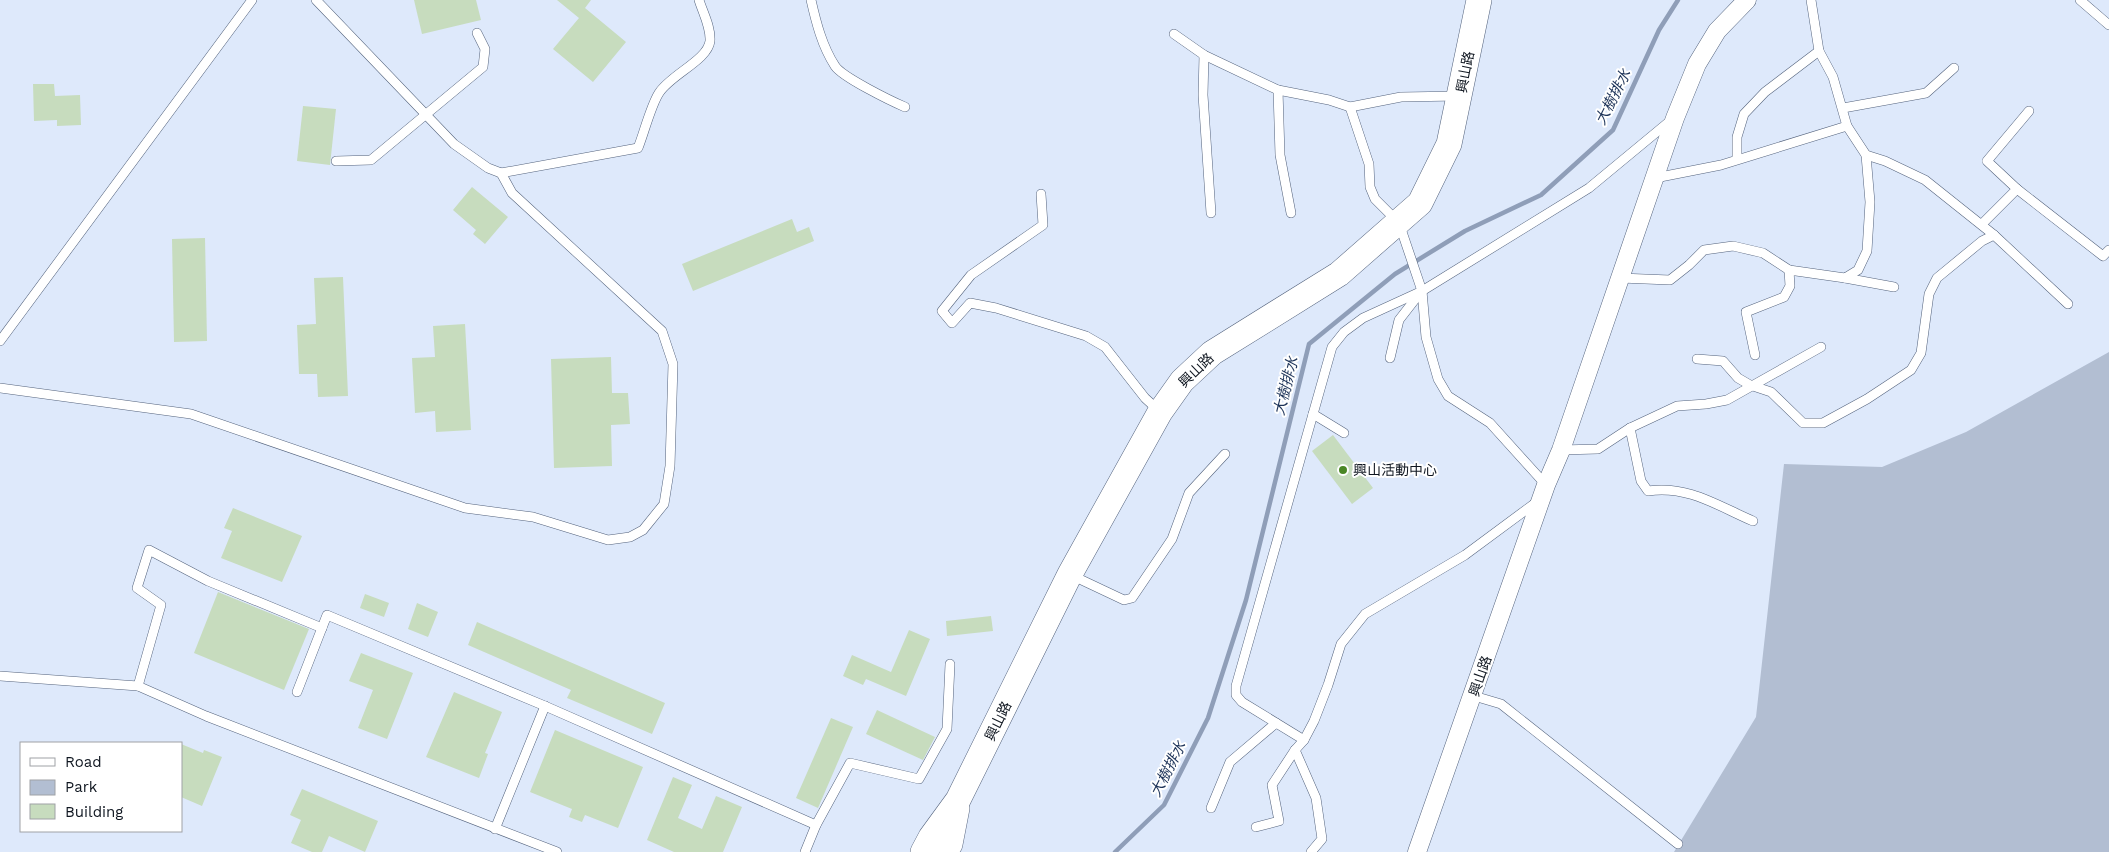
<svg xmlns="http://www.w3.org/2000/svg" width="2109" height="852" font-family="'Work Sans','Noto Sans TC',sans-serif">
	<rect width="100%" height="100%" fill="#dee9fb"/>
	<!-- green -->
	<path fill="#b2bed2" d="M2109,352V852H1674L1756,717L1784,464L1882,467L1966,432Z"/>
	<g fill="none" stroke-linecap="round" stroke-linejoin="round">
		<!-- stream -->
		<path stroke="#8f9eb8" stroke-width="4.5" d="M1115,852L1164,805L1208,718L1246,600L1309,344L1395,274L1465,231L1541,195L1613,130L1659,30L1678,0"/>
	</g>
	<!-- building -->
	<g fill="#c7dcbe">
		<path d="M414,0H476L481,20L422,34Z"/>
		<path d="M557,0H591L585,8L626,42L593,82L553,49L579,18Z"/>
		<path d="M33,84H54L55,96L80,95L81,125L57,126V120L34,121Z"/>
		<path d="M303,106L336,109L330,165L297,161Z"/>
		<path d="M472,187L508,217L485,244L473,234L476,230L453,210Z"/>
		<path d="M792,219L797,232L809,227L814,241L693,291L682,264Z"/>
		<path d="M205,238L207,341L174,342L172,239Z"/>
		<path d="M343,277L348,396L318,397L317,374H299L297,325L316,324L314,278Z"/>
		<path d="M465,324L471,430L436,432L435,411L415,413L412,358L435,357L433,326Z"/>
		<path d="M611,357L612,393H628L630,424L611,425L612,466L554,468L551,359Z"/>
		<path d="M1333,435L1373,488L1352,504L1312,451Z"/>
		<path d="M233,508L302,536L282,582L221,558L232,531L224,528Z"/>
		<path d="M218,592L309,629L284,690L194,653Z"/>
		<path d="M365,594L389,603L384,617L360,608Z"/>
		<path d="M417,603L438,612L428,637L408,629Z"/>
		<path d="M991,616L993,631L947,636L946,621Z"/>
		<path d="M477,622L665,703L652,734L567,698L571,690L468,645Z"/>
		<path d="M909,630L930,639L906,696L866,679L863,685L843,676L852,655L891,672Z"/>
		<path d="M361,653L413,673L387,739L358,728L373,690L349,681Z"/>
		<path d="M454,692L502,712L485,753L488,754L479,778L426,757Z"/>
		<path d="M877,710L935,737L923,760L866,734Z"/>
		<path d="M831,718L853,727L818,808L796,798Z"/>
		<path d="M555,730L643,767L618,828L585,815L582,822L569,817L572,809L530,792Z"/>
		<path d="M181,744L203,753L204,750L222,757L202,806L181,797Z"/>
		<path d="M673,777L692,785L678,818L702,829L716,796L742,807L723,852H674L647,840Z"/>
		<path d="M302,789L378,821L365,852L329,836L322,852H312L291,843L301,820L290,815Z"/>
	</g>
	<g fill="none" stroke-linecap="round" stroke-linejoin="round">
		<!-- lane casing -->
		<g stroke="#54637d" stroke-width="10">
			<g id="lane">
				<path d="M316,0L454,144L488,168L501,173L638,148C644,133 651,105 659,93C670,75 708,60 710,41C711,27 703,13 699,0"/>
				<path d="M811,0C816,22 822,46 835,66C842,77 891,101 905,107"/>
				<path d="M2080,0L2109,25"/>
				<path d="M1174,34L1204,55L1278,90L1329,100L1350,107L1401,97L1458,96"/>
				<path d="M1204,55L1203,95L1211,213"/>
				<path d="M1278,90L1280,155L1291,213"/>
				<path d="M1350,107L1369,164L1370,187L1375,199L1399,223L1422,291L1426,337L1438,379L1448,396L1490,423L1546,485"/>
				<path d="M1843,108L1926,93L1954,68"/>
				<path d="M1866,155L1885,161L1925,180L1994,235L2068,304"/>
				<path d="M1737,159V137L1744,114L1765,92L1819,51"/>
				<path d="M336,161L371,160L483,67L485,49L477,33"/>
				<path d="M1655,178L1721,165L1847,126"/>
				<path d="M2017,189L2103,256L2109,250"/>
				<path d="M1041,194L1043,225L971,275L942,311L952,323L970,303L996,308L1086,336L1105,347L1145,398L1158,410"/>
				<path d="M1982,224L2017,189L1987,161L2029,111"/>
				<path d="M1620,278L1670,280L1689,265L1704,250L1733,246L1763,253L1789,270"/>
				<path d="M1845,278L1894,287"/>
				<path d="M0,341L252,0"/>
				<path d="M1755,355L1746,312L1784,297L1790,286L1789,270L1845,278L1858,270L1867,251L1870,202L1866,155L1847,126L1833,77L1819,51L1811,0"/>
				<path d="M1390,358L1399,320L1420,293"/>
				<path d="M1697,359L1723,361L1738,378L1750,385L1771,392L1803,423H1823L1867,399L1911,370L1921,353L1929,294L1937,278L1982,241L1994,235"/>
				<path d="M0,388L191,414L465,508L533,517L608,540L630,537L643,530L664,504L670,466L673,364L662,331L512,193L501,173"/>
				<path d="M1313,414L1344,433"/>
				<path d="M1630,428L1641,481L1648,491C1688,485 1718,506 1753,521"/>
				<path d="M1561,450L1598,449L1630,428L1677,406L1706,404L1727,400L1821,347"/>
				<path d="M1071,575L1124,600L1132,598L1172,539L1189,493L1225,454"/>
				<path d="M0,676L138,686L206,716L557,852"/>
				<path d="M138,686L161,605L137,588L149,550L208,581L322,628"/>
				<path d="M297,692L327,615L545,706L816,825"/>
				<path d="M1474,696L1501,704L1678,844"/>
				<path d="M1304,740L1242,702L1236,695V686L1332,347L1344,332L1363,318L1422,291L1589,188L1670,121"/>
				<path d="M1295,750L1316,798L1322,839L1311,852"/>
				<path d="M1211,808L1230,762L1276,723"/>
				<path d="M1256,827L1279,821L1272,785L1295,750L1304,740L1314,721L1328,685L1341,644L1365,614L1465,555L1538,501"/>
				<path d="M495,829L545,706"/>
				<path d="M805,852L816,825L850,763L919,779L947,729L950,664"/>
			</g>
		</g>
		<!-- street casing -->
		<g stroke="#54637d" stroke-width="19">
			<path id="street" d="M1417,852L1546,485L1561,450L1675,118L1697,64L1717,31L1747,0"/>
		</g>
		<!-- secondary casing -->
		<g stroke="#54637d" stroke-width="26">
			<g id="secondary">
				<path d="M923,852L931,837L958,800L1070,574L1160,412L1182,381L1212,353L1339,274L1420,203L1449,144L1479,0"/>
				<path d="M945,852L950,844L957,808"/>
			</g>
		</g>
		<!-- lane -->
		<use href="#lane" stroke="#fff" stroke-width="9"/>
		<!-- street -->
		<use href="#street" stroke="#fff" stroke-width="18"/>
		<!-- secondary -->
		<use href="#secondary" stroke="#fff" stroke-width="25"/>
	</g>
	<!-- markers -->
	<circle fill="#4a8725" stroke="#fff" stroke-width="2" cx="1343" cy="470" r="5"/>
	<g text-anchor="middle" stroke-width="4" stroke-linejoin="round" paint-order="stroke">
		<!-- street labels -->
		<g font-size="14" fill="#0f1620" stroke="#fff">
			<text transform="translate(1465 72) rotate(-79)" y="5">興山路</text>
			<text transform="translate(1196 370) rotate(-44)" y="5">興山路</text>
			<text transform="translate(1480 676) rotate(-71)" y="5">興山路</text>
			<text transform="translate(998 721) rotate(-64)" y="5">興山路</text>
		</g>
		<!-- poi labels -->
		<g font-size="14" fill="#0f1620" stroke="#fff" text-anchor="start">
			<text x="1353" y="475">興山活動中心</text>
		</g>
		<!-- water labels -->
		<g font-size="15" font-style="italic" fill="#1e3459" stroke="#fff">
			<text transform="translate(1613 97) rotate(-63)" y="5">大樹排水</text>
			<text transform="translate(1286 386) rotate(-76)" y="5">大樹排水</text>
			<text transform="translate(1168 769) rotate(-63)" y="5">大樹排水</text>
		</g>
	</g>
	<!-- legend -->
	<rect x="20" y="742" width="162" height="90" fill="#ffffff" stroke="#9fa2a6"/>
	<rect x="30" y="758" width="25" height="8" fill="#ffffff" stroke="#9fa2a6"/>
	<text x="65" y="767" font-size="15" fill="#0f1620">Road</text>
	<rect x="30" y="780" width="25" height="15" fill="#b2bed2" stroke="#9fa2a6"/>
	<text x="65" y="792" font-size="15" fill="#0f1620">Park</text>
	<rect x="30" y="804" width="25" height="15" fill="#c7dcbe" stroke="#9fa2a6"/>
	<text x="65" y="817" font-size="15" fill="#0f1620">Building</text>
</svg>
